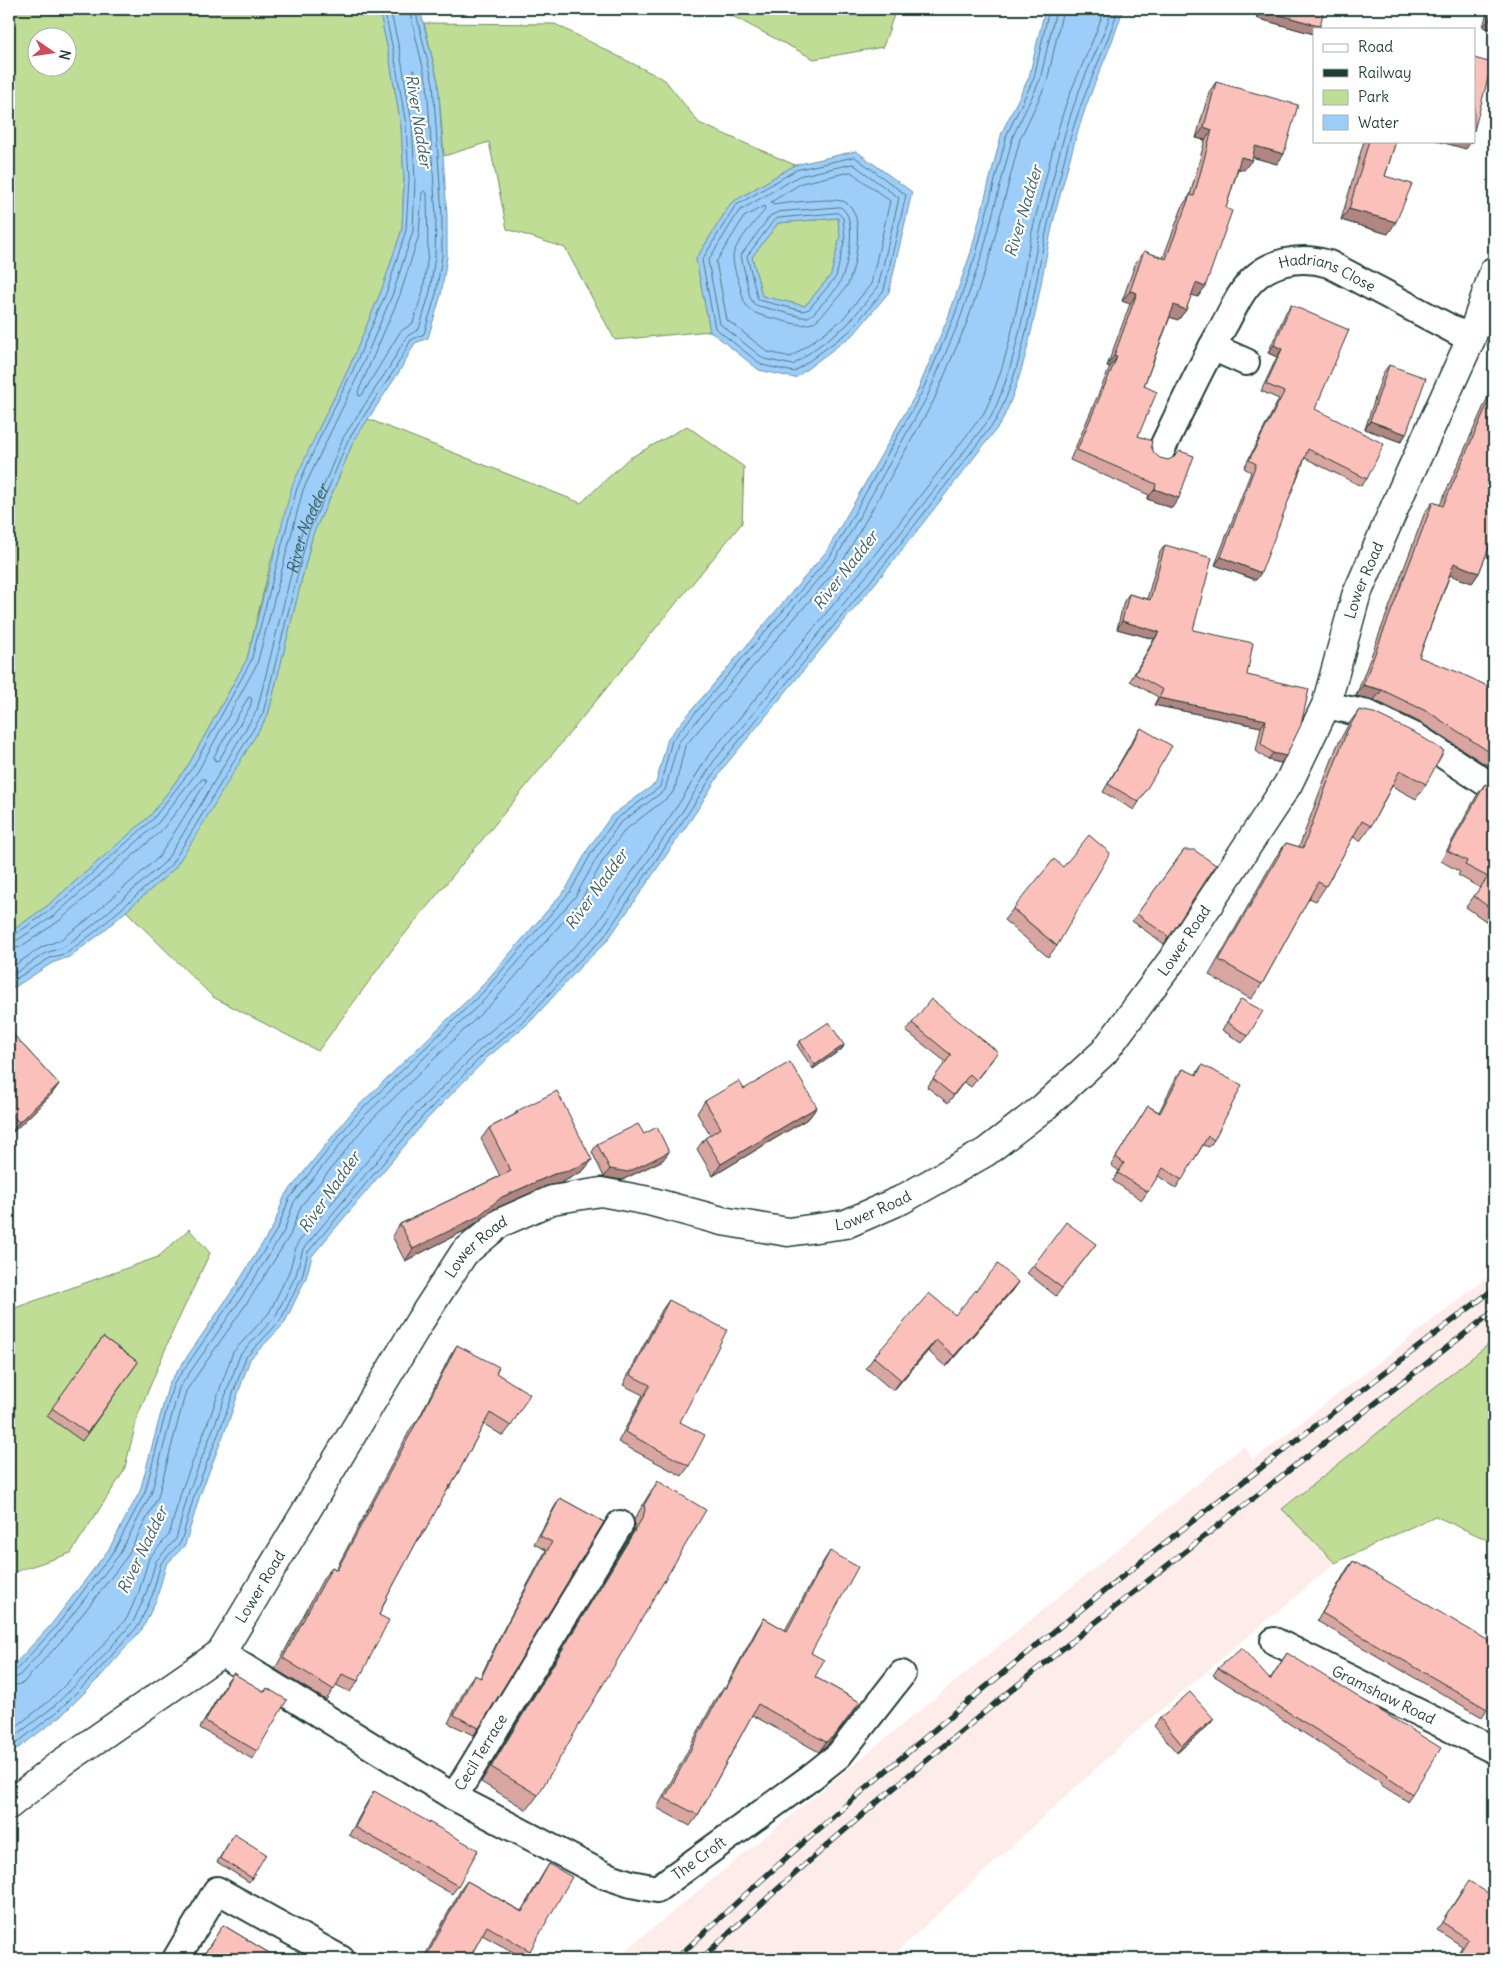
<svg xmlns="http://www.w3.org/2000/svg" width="1503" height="1968" font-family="Delius,sans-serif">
	<rect width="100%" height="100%" fill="#fff"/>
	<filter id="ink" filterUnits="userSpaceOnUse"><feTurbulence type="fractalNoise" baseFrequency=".02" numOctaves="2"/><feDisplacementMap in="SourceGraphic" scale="10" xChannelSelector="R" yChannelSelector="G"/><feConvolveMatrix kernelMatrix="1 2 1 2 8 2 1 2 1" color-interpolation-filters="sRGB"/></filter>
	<g filter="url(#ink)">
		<!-- built -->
		<path fill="#feeceb" d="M1494,1272V1340L1282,1509L1335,1563L1143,1725L889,1959H615L1244,1446L1253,1460Z"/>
		<!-- green -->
		<g fill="#c0dd95" stroke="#708d64" fill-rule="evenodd">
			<path d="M9,9H379L389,55L401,126L404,179L402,229L382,289L349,368L320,426L271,561L247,659L189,764L150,816L47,906L9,933ZM38,38H68V68H38Z"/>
			<path d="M719,9H896L883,47L814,59Z"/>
			<path d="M424,23L555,24L665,80L699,123L795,165L731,203L696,259L710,331L615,340L565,248L507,229L489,142L444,156L438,82Z"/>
			<path d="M838,218L840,237L831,275L805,306L762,296L752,257L778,223Z"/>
			<path d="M368,419L581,503L628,459L687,426L744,467L742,523L395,946L318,1051L213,997L126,911L174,869L268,715L313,534L334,489L353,442Z"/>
			<path d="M189,1229L210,1253L172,1333L138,1415L124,1471L71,1553L9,1574V1310L158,1257Z"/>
			<path d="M1494,1340V1542H1492L1435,1516L1335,1563L1282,1509Z"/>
		</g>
		<!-- water -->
		<g fill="#9ccef9" stroke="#6a94aa" fill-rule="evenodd">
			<path d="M379,9H420L438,82L447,215V257L441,295L428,338L415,343L399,372L353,442L334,489L313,534L268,715L193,840L174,869L99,935L69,957L52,963L15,987L9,988V933L47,906L150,816L189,764L247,659L292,486L320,426L349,368L382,289L402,229L404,179L401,126L389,55Z"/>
			<path d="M1045,9H1123C1113,44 1096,77 1084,112C1073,144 1065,178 1056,210C1039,281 1033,357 1001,423L891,564L724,767L696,812L607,941L581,966L531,1021L488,1057L427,1119L312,1256L306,1278L284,1324L250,1359L228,1423L200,1495L185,1545L166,1565L157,1598L143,1628L99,1678L61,1716L9,1755V1670L50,1626L109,1549L140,1491L169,1383L237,1284L274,1225L284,1197L352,1112L480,988L566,889L588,849L611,816L656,783L668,738L826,552L917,392L949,315L971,252L1002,132L1029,77Z"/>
			<path d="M856,151L912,192L889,292L855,333L795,378L759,370L710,331L696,259L731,203L795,165ZM838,218L840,237L831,275L805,306L762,296L752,257L778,223Z"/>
		</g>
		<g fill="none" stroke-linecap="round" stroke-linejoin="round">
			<!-- shore -->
			<g stroke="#517783" stroke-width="1">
				<path d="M414,70L419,85L420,96L418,98L415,96L411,73Z"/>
				<path d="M855,157L906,195L884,290L851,330L794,372L762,365L715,328L702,260L735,206L796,170Z"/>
				<path d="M853,164L899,198L878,287L847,325L793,365L764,359L720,324L708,261L739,211L799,176Z"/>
				<path d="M851,172L890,201L871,284L842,320L791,357L768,352L727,320L716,262L744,217L764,206L765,210C757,220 734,244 733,256C733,266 737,277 740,286C745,309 748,312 771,318C783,320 801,328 812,323C821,319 843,292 848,284C856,267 866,212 845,202C836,197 786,203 773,205L771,202L802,183Z"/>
				<path d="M425,191L427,193L428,255L423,291L413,323L400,332L362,395L359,396L358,392L400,295L419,235L422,193Z"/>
				<path d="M840,207C859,216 848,265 841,280C836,292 822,303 814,313L808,317H802L755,305L750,298L741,255L770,216L778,212Z"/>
				<path d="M838,213L843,218L845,238L836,277L809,309L803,311L758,300L747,256L774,220L779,218Z"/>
				<path d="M249,697L252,699L250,707L219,760L215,761L214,757Z"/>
				<path d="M9,936L14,935L51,910L153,819L193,767L251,661L297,488L324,428L353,370L387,291L406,230L409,179L406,125L394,54L384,9"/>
				<path d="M9,942L16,941L55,915L158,823L198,771L257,664L303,490L359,373L393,293L413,231L415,179L412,124L400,52L390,9"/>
				<path d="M9,950L20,947L59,921L162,830L202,779H205L206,782L159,857L87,920L60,940L42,947L9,969"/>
				<path id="s1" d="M9,977L46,953L64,947L92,926L165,862L183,834L257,710L302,531L324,485L343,438L390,366L406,337L419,329L430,292L435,256L436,216L427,84L409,9"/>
				<path d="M9,983L50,958L67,953L96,931L170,866L188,838L263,713L308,533L329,487L348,440L395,369L411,340L424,334L436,294L442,256V215L433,83L415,9"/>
				<path d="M9,1673L14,1672L54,1629L114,1551L145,1492L173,1385L242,1286L278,1228L289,1199L355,1116L484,991L570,892L592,852L615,820L660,787L672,740L831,555L921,394L954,317L976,254L1007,134L1034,78L1049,9"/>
				<path d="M9,1680L19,1676L58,1633L119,1555L151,1494L179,1388L247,1290L284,1231L294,1202L360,1120L488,996L575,897L598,856L619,824L665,790L678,743L836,558L927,397L960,319L982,255L1013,136L1040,80L1056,9"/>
				<path d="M9,1687L23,1683L64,1638L126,1558L158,1497L186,1391L253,1294L290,1235L301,1206L366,1125L494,1001L580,902L604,859L625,830L671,795L675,788L685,746L841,564L934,400L967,322L989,259L1020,139L1047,82L1063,9"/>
				<path d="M9,1732L48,1702L85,1665L127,1618L139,1591L149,1558L169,1535L182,1489L210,1417L233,1352L269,1313L289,1272L297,1244L413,1107L476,1043L519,1007L568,953L593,929L680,802L708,756L876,553L984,413C1016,348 1020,273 1039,204C1048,171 1055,136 1066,104C1078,72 1094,42 1104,9"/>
				<path d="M9,1741L53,1707L91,1670L133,1622L146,1594L156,1561L176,1539L189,1491L217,1419L240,1355L275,1317L296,1275L303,1249L418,1112L481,1049L524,1013L573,958L598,934L686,806L714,761L882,557L991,417C1022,353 1028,276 1046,207C1054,174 1062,140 1073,108C1084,74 1102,43 1112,9"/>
				<path d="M9,1749L57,1712L95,1674L139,1625L152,1596L161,1563L181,1542L195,1493L223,1422L246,1357L280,1321L302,1277L308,1252L423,1116L485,1053L528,1017L578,962L603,938L691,809L720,764L887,561L996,420C1029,354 1034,278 1052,207C1061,175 1068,140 1080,108C1092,75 1108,43 1118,9"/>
			</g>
			<!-- minor casing -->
			<g stroke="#1f3d34" stroke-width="30">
				<g id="minor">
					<path d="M1212,347L1246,362"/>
					<path id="s2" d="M1159,455C1180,411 1201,365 1226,322C1232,311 1238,297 1247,286C1267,261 1300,255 1329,264L1471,339"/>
					<path d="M1326,705L1368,714L1416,737L1494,788"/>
					<path id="s3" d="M1274,1641L1494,1750"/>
					<path id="s4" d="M221,1653L454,1797L620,1524"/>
					<path id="s5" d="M454,1797L604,1875L631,1884L657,1889L810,1778L839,1755L902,1674"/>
					<path d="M176,1959L217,1890L341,1959"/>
				</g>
			</g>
			<!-- tertiary casing -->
			<g stroke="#1f3d34" stroke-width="31">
				<g id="tertiary">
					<path id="s6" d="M9,1805L59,1765L221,1653L420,1321L464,1253L500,1223L552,1200L601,1192L649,1201L722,1221L788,1232L846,1224L901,1200L986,1152L1043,1108L1104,1052L1172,960L1288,784L1326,705L1356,596L1404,486L1471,339L1494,271"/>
				</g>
			</g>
			<!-- minor -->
			<use href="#minor" stroke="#fff" stroke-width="26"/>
			<!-- tertiary -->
			<use href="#tertiary" stroke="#fff" stroke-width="28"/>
			<!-- rail casing -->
			<g stroke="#1f3d34" stroke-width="5.5">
				<g id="rail">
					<path d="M676,1959C932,1717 1214,1503 1494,1289"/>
					<path d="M701,1959C951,1726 1225,1521 1494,1311"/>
				</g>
			</g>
			<!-- rail -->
			<use href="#rail" stroke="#fff" stroke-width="4" stroke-dasharray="11" stroke-linecap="butt"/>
		</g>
		<!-- wall -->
		<g fill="#d9a5a1" stroke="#1f3d34">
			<path d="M1259,9H1324L1314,34L1256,18Z"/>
			<path d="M1488,9H1494V30L1483,27Z"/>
			<path d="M1216,82L1284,154L1277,164L1252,157L1244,170L1238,169L1198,297L1191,295L1186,310L1178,320L1170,317L1144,386L1138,436L1151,446L1172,508L1147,499L1149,495L1070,460L1110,367L1107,366L1130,304L1122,301L1136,262L1144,251L1163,258L1183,205L1190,195L1205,140L1196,138L1209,92Z"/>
			<path d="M1365,141H1396L1385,176L1388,234L1341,220L1363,144Z"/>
			<path d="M1291,305L1315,409L1367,479L1361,486L1305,458L1256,580L1215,565L1251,472L1244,468L1279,399L1261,391L1277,357L1268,353L1286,312Z"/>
			<path d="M1389,365L1406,434L1401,442L1365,429L1383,373Z"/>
			<path d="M1494,383V535L1479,573L1472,583L1450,575L1419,657L1494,689V770L1423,724L1374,700L1356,696L1425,512L1433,502L1440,505Z"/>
			<path d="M1165,545L1193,630L1247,675L1286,756L1281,763L1268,760L1256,751L1261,727L1154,705L1158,697L1130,681L1154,639L1117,629L1124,601L1129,594L1147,599L1160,552Z"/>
			<path d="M1359,710L1426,784L1416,799L1392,786L1371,826L1360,841L1353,837L1326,886L1316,901L1309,898L1262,984L1251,999L1209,975L1275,858L1286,843L1299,847L1337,746L1348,725Z"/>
			<path d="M1141,728L1139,802L1134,810L1103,792L1135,736Z"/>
			<path d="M1485,784L1494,789V927L1466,907L1480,888L1458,875L1460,872L1441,861L1477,795Z"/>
			<path d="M1184,850L1216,865L1164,944L1132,921Z"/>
			<path d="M1013,909L1057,946L1048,957L1004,920Z"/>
			<path d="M1241,999L1248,1036L1242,1043L1222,1030Z"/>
			<path d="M912,1023L993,1059L971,1087L964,1082L948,1103L927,1087L946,1062L906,1031Z"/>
			<path d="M9,1030L59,1084L51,1095L11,1134L9,1132Z"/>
			<path d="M800,1041L844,1045L842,1049L813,1069L797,1045Z"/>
			<path d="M1202,1065L1214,1140L1209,1147L1203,1145L1176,1188L1158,1176L1142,1200L1113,1181L1119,1171L1111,1165L1148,1106L1159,1112L1177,1076L1183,1069L1195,1075Z"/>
			<path d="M744,1089L817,1107L809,1118L713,1176L697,1149L705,1138L710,1135L697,1113L705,1101Z"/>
			<path d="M517,1111L592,1160L583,1171L561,1183L546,1186L494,1209L468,1229L405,1261L392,1236L400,1224L500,1176L481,1139L489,1128L514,1115Z"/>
			<path d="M597,1144L663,1160L622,1180L604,1177L592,1152Z"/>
			<path d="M1096,1244L1056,1296L1027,1273L1033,1266Z"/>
			<path d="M1018,1282L1010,1293L946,1367L928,1351L893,1391L866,1368L874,1357Z"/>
			<path d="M669,1300L680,1422L689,1466L682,1476L618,1442L643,1395L623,1385L662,1310Z"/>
			<path d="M103,1337L138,1362L82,1441L47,1416Z"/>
			<path d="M457,1345L496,1373L511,1426L503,1436L484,1424L451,1486L443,1496L425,1531L418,1541H417L387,1597L379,1615L358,1681L350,1692L336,1685L326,1700L275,1669L324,1577L332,1567L336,1569L411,1428L419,1418L450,1356Z"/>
			<path d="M658,1481L538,1795L527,1810L481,1782L633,1532L635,1525L634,1520L648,1496Z"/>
			<path d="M560,1498L604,1522L474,1735L448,1723L468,1683L474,1675L480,1678L502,1632L546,1550L534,1544L555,1506Z"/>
			<path d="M830,1551L811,1653L815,1677L860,1702L828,1744L819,1752L752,1715L698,1815L690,1826L657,1808L716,1698L724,1687L725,1688L757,1629L764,1618L785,1630L823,1562Z"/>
			<path d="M1353,1561L1487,1709L1482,1717L1317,1621L1347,1569Z"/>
			<path d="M1287,1653L1412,1794L1407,1801L1381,1785L1382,1783L1213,1675L1218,1668L1270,1679Z"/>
			<path d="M233,1673L264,1692L267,1688L257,1751L252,1759L200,1728L227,1681Z"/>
			<path d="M1160,1718L1214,1719L1208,1726L1177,1753L1154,1726Z"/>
			<path d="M374,1791L458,1886L452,1894L349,1835L369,1799Z"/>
			<path d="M234,1834L252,1878L249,1882L217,1862Z"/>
			<path d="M549,1864L530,1951L524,1958L482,1935L469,1959H423L461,1889L467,1881L521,1911L544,1872Z"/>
			<path d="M1463,1889L1494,1959H1455L1462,1946L1437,1930Z"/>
			<path d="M223,1925L279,1959H201Z"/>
		</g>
		<!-- shaded-wall -->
		<g fill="#b08683" stroke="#1f3d34">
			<path d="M1262,10L1320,26L1318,29H1314V34L1256,18Z"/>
			<path d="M1489,20L1494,21V30L1483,27Z"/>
			<path d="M1204,127L1212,130L1205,140L1196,138Z"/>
			<path d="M1437,141H1472L1466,149Z"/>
			<path d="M1255,146L1284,154L1277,164L1248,156Z"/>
			<path d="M1241,157L1252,160L1244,170L1234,168Z"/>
			<path d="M1349,209L1396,222L1388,234L1341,220Z"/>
			<path d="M1196,283L1205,287L1198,297L1188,294Z"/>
			<path d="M1130,291L1137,293L1130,304L1122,301Z"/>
			<path d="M1174,305L1186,310L1178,320L1167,316Z"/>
			<path d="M1274,345L1282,349L1277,357L1268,353Z"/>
			<path d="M1114,356L1117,357L1110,367L1107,366Z"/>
			<path d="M1370,421L1406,434L1401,442L1365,429Z"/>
			<path d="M1155,489L1179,498L1172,508L1147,499Z"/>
			<path d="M1221,557L1261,573L1256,580L1215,565Z"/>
			<path d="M1454,563L1479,573L1472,583L1447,574Z"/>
			<path d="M1122,621L1159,632L1154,639L1117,629Z"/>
			<path d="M1363,685L1382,690L1374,700L1356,696Z"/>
			<path d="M1159,698L1266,720L1261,727L1154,705Z"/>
			<path d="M1273,753L1286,756L1281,763L1268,760Z"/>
			<path d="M844,1045L842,1049L813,1069L815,1065Z"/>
			<path d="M59,1084L51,1095L11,1134L19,1122Z"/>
			<path d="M817,1107L809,1118L713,1176L721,1164Z"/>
			<path d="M669,1152L663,1160L622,1180L604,1177L610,1169Z"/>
			<path d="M592,1160L583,1171L561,1183L546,1186L494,1209L468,1229L405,1261L413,1249L502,1197L554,1174Z"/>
			<path d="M1018,1282L1010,1293L946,1367L954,1356Z"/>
			<path d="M936,1340L928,1351L893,1391L901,1380Z"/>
			<path d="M860,1702L828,1744L819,1752L826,1742Z"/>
			<path d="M1214,1719L1208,1726L1177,1753L1182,1745Z"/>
		</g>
		<!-- building -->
		<g fill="#fcc0bb" stroke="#1f3d34">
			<path d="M1262,9H1324L1320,26L1262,10Z"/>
			<path d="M1492,9H1494V21L1489,20Z"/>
			<path d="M1474,58L1492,63L1474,131Z"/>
			<path d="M1216,82L1298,105L1284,154L1255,146L1252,160L1241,157L1226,208L1232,211L1205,287L1196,283L1186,310L1174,305L1144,386L1157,392L1138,436L1152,441L1151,446L1154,453L1160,458L1168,460L1174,457L1180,451L1194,456L1179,498L1155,489L1156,484L1077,450L1117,357L1114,356L1137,293L1130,291L1144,251L1166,259L1190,195L1194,196L1212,130L1204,127Z"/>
			<path d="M1369,141H1396L1385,176L1412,184L1396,222L1349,209Z"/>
			<path d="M1291,305L1349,330L1315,409L1384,444L1367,479L1308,449L1261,573L1221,557L1256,464L1249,460L1284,392L1266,384L1282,349L1274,345Z"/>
			<path d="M1389,365L1426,378L1406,434L1370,421Z"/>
			<path d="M1494,389V535L1479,573L1454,563L1419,657L1460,673L1494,689V755L1430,713L1382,690L1363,685L1433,502L1443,506Z"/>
			<path d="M1165,545L1212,558L1193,630L1253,643L1247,675L1309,689L1301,725L1286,756L1273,753L1261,744L1266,720L1159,698L1163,690L1135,674L1159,632L1122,621L1129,594L1150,600Z"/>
			<path d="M1359,710L1374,713L1419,735L1444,751L1426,784L1400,770L1371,826L1362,821L1326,886L1318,882L1262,984L1219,960L1286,843L1303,848L1347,731Z"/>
			<path d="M1141,728L1172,746L1139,802L1108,784Z"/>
			<path d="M1485,784L1494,789V911L1474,896L1488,877L1465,865L1467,861L1448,851Z"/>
			<path d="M1089,835L1110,853L1057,946L1013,909L1054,859L1063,867Z"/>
			<path d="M1184,850H1194L1216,865L1169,937L1137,914Z"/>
			<path d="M931,999L998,1052L976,1080L970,1074L953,1095L933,1079L951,1055L912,1023Z"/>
			<path d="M1241,999L1263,1011L1248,1036L1227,1022Z"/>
			<path d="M829,1022L844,1045L815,1065L800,1041Z"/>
			<path d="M9,1030L59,1084L19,1122L9,1112Z"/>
			<path d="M790,1062L817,1107L721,1164L705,1138L721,1128L705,1101L739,1081L744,1089Z"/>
			<path d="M1202,1065L1242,1085L1214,1140L1208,1136L1182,1180L1163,1168L1148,1192L1118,1173L1124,1163L1116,1157L1148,1106L1160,1113L1183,1069L1197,1075Z"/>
			<path d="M557,1091L592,1160L569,1171L554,1174L502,1197L477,1217L413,1249L400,1224L511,1171L489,1128L518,1113L517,1111Z"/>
			<path d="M638,1124L644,1134L657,1127L669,1152L628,1172L610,1169L597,1144Z"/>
			<path d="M1066,1222L1096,1244L1062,1288L1033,1266Z"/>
			<path d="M998,1264L1018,1282L954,1356L936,1340L901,1380L874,1357L929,1293L955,1315Z"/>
			<path d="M669,1300L727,1330L680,1422L705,1435L689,1466L625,1432L650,1385L630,1375Z"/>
			<path d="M103,1337L138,1362L87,1433L52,1408Z"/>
			<path d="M457,1345L499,1367L496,1373L530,1394L511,1426L490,1413L451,1486L450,1485L425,1531L423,1530L387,1597L379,1615L389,1620L358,1681L342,1674L334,1690L283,1658L332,1567L337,1570L419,1418H420Z"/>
			<path d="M658,1481L706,1510L538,1795L491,1767L643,1517L645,1510L644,1505Z"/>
			<path d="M560,1498L604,1522L479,1728L454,1715L474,1675L481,1678L507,1624L552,1542L540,1536Z"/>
			<path d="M830,1551L858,1567L811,1653L824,1660L815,1677L860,1702L836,1734L826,1742L758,1704L698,1815L665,1798L724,1687L726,1689L764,1618L787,1631Z"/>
			<path d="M1353,1561L1494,1644V1698L1487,1709L1322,1613Z"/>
			<path d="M1242,1648L1270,1680L1287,1653L1441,1748L1412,1794L1387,1777L1388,1775L1218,1668Z"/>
			<path d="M233,1673L265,1692L267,1688L287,1700L257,1751L205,1721Z"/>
			<path d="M1190,1692L1214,1719L1182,1745L1160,1718Z"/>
			<path d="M374,1791L478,1850L458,1886L355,1827Z"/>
			<path d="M234,1834L266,1854L252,1878L220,1858Z"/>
			<path d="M549,1864L572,1877L530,1951L487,1926L469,1959H425L467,1881L522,1912Z"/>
			<path d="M1469,1881L1494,1897V1896V1959H1456L1468,1939L1442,1922Z"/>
			<path d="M223,1925L279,1959H201Z"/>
			<path d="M64,1955L68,1959H60Z"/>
		</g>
	</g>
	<g text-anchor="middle" stroke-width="4.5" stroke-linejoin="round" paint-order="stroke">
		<!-- street labels -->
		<g font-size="15" fill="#1f3d34" stroke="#fff">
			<text dy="5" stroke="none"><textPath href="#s2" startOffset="281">Hadrians Close</textPath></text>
			<text dy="5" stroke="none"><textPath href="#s6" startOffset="1988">Lower Road</textPath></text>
			<text dy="5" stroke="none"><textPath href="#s6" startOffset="1582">Lower Road</textPath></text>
			<text dy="5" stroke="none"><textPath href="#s6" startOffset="1162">Lower Road</textPath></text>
			<text dy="5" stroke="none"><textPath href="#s6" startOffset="742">Lower Road</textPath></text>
			<text dy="5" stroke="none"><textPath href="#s6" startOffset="338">Lower Road</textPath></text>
			<text dy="5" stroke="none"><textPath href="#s3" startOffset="122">Gramshaw Road</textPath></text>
			<text dy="5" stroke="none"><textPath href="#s4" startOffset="326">Cecil Terrace</textPath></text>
			<text dy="5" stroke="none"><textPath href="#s5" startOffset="276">The Croft</textPath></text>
		</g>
		<!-- water labels -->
		<g font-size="16" font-style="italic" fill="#3e6165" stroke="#fff">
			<text transform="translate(419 121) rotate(81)" y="6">River Nadder</text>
			<text transform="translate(1023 211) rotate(-73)" y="6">River Nadder</text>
			<text dy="6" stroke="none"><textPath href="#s1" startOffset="561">River Nadder</textPath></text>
			<text transform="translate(845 570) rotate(-52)" y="6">River Nadder</text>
			<text transform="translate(596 889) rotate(-54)" y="6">River Nadder</text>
			<text transform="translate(329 1192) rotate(-55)" y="6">River Nadder</text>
			<text transform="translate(142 1550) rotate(-64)" y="6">River Nadder</text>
		</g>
	</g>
	<!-- margin -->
	<rect width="1503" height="1968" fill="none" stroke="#fff" stroke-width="30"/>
	<rect x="15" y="15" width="1473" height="1938" fill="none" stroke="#1f3d34" stroke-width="2" filter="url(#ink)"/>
	<!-- legend -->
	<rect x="1313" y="28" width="162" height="115" fill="#ffffff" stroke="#a5b1ae"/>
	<rect x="1323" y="44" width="25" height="8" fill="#ffffff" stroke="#a5b1ae"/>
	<text x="1358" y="52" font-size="15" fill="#1f3d34">Road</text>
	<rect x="1323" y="69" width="25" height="8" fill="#1f3d34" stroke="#a5b1ae"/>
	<text x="1358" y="78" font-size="15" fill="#1f3d34">Railway</text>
	<rect x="1323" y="90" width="25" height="15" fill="#c0dd95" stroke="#a5b1ae"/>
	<text x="1358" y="102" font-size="15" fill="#1f3d34">Park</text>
	<rect x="1323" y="115" width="25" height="15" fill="#9ccef9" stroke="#a5b1ae"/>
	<text x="1358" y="128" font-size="15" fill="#1f3d34">Water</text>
	<!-- north arrow -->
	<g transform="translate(52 52) rotate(103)"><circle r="24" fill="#ffffff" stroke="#a5b1ae"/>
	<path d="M0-4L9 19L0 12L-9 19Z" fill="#d1495b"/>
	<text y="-8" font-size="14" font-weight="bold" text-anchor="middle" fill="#1f3d34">N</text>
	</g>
</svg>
